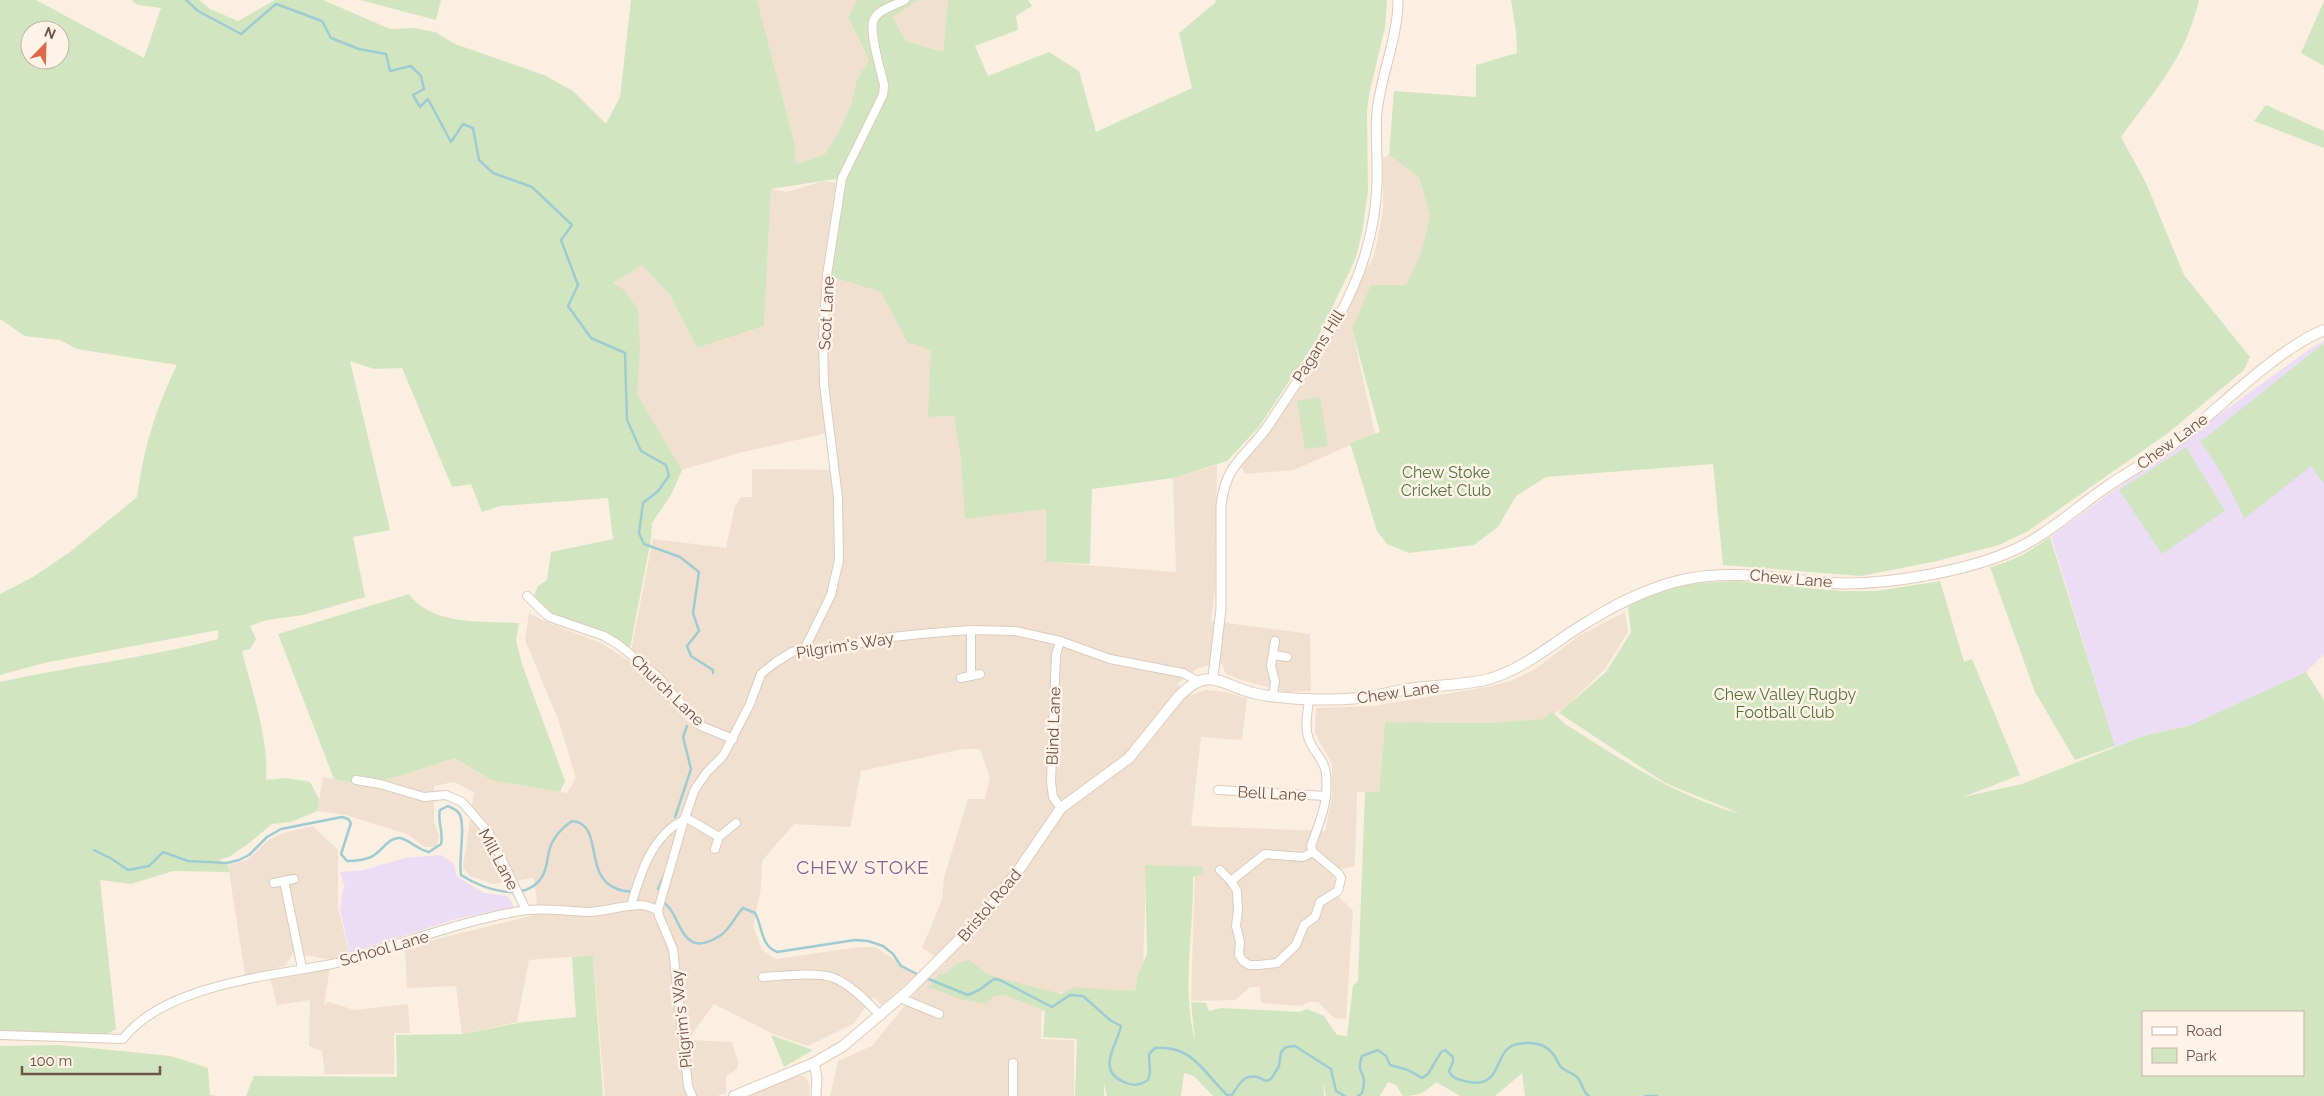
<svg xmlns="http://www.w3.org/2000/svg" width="2324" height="1096" font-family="Raleway,sans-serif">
	<rect width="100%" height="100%" fill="#faefe0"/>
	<!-- residential -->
	<g fill="#f1e0cf">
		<path d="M757,0H858L848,18L869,60L857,79L851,105L839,132L824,155L796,164L795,145Z"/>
		<path d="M918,0H948L943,52L906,41L893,16Z"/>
		<path d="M1389,155L1419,177L1430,216L1421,255L1406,286L1352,329L1375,434L1294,470L1245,474L1241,466L1266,438L1301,386L1374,256L1383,212V158Z"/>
		<path d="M823,181L836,183L823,268L933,312L929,417L954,416L961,460L1046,509L1047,562L1176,572L1173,478L1217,465L1215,590L1211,621L1310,634L1311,691L1286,692L1241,680L1226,674L1221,663L1198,668L1177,684L1191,695L1206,690L1226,692L1247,699L1242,740L1201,737L1191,826L1325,831L1332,797V764L1315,733L1316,708L1374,706L1487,687L1508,682L1534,670L1580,635L1625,612L1628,632L1605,669L1565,708L1543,719L1487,723L1385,722L1379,792H1357L1355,866L1330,871L1336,881L1332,890L1353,911L1346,1019L1334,1018L1318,1002H1308L1301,1006L1261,1003L1260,987H1250L1235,1000L1191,1001L1195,870L1146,868L1142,1000L1073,990L1042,997L1041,1039L1074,1040V1096H830L838,1061L872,1046L922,984L946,963L922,948L942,900L944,878L968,799H985L990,778L980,749H962L861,771L850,827L794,824L762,861L761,888L753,926L762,950L776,959L859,947H875L917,974L882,1005L873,997L853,1024L808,1046L773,1034L714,1004L688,1040L732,1042L738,1062L737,1069L726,1076V1093L717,1096H605L593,955L529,960L517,1022L462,1034L456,986L407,988L405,947L538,914L534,878L493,884L470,876L463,868L474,792L454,782L434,786V822L439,836L436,847H425L407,834L346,815L317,811L323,777L368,786L455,758L491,780L567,793L576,778L558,719L525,640L529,613L544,621L603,644L629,661L653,539L726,548L735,506L741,497H752V469L838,470L832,432L739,453L682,470L616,360L572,308L642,265L670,295L697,348L764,326L771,189L787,192Z"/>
		<path d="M313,826L338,850V908L350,956L333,960L293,953L285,966L245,975L228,865L247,860L268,840L283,833Z"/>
		<path d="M330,968L324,1005L329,1002L354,1010L408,1004L410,1033H394V1074H325L322,1051L309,1046L310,1000L277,1005L270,977Z"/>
		<path d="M797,1075L805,1077L810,1085L809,1096H744Z"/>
	</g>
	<!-- education -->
	<g fill="#ecddf6">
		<path d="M2324,341V654L2306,672L2193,725L2146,735L2115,747L2051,536L2314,346Z"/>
		<path d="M441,855L454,864L456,875L467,883L484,893L508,896L514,907L456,919L350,953L340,910L343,889L345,888L340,872L364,870L405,858Z"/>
	</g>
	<!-- green -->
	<g fill="#d1e6c0" fill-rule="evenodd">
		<path d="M0,0H36L144,58L161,8L138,5L131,0H199L210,9L238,21L275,0H323L390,29L414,28L435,32L455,44L544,75L573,91L606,124L620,97L631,0H757L795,145L796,164L824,155L839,132L851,105L857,79L869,60L848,18L857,0H918L893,17L906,41L943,52L948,0H1028L1032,6L1016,16L1018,30L975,46L988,76L1049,52L1079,71L1096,132L1192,88L1179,33L1216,2L1215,0H1387L1385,27L1369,95L1367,112L1368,191L1362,233L1355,260L1317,339L1259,427L1227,461L1173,478L1092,489L1090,564L1046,562V509L965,519L961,460L954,416L928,417L931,350L907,342L881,292L827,275L841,178L771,189L764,326L697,348L670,295L642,265L613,283L624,290L638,309L640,348L637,394L682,470L671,495L652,523L651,539L630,648C606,629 580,628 554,615C545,612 540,603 534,596L538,586L547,580L551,552L613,539L608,498L500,506L482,512L471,484L452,487L402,368L374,369L350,361L390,530L353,537L365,597L303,615L267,620L250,626L256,639L250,649L242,651C252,692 269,738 266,780L286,778L310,782L319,799L317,811L291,822L272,824L248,844L229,857L219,860L228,865L229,872L173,871L131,884L100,880L116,1029L105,1035L0,1031V682C72,666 146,658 218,639V630L44,663L0,675V594L33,577L70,552L137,497C144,448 155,410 177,365L77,349L60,340L25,336L0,319ZM30,30H60V60H30Z"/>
		<path d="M360,0H441L436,20Z"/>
		<path d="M1511,0H2199C2185,59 2155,90 2121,137L2146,183L2184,275L2250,357L2244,370L2168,433L2028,531L1999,545L1937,561L1861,576L1723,565L1713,464L1546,477L1516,496L1498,527L1474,545L1409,553L1387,544L1377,531L1350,443L1380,432L1352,329L1371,285H1406L1421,254L1430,216L1419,177L1389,155L1394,91L1476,97V65L1517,53L1516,31Z"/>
		<path d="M2324,1V66L2301,53Z"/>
		<path d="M2266,105L2324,131V148L2254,121Z"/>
		<path d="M2324,343V484L2311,466L2244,519C2232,491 2219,466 2200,442Z"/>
		<path d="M1320,397L1328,446L1305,449L1297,401Z"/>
		<path d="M2186,447L2225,511L2162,554L2119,490Z"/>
		<path d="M2050,537L2115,746L2075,760L2035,692L1990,567C2013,561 2031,551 2050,537Z"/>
		<path d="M1736,581L1843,591H1877L1940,581L1964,662L1972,659L2020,775L1963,797L2022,784L2146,735L2189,726L2306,672L2324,700V1096H1525L1522,1073L1495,1096H1460L1436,1082C1425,1093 1418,1096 1403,1096L1396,1085L1388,1082L1380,1096H1326L1323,1082L1324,1096H1213L1194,1076L1184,1073L1181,1096H1107L1104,1084V1096H1075L1077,1039L1043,1037L1045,1011L1005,995L994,996L986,1004L963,1000L928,987L939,974L947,973L956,964L969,960L989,975L1061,994L1073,987L1135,991L1138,974L1147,954L1145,865L1203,867L1202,874L1193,877C1194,931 1181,987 1195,1041L1191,1002L1206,1003L1209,1011L1221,1008L1299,1012L1307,1009L1324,1016L1337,1035L1347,1036L1353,986L1358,981L1365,792H1379L1385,722L1487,723L1543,719L1552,712L1565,724C1621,759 1676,797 1741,814L1665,783L1559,713L1606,672L1631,632L1628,607L1658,589L1697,583ZM2143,1012H2303V1075H2143Z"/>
		<path d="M409,594C432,626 483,621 519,623L516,640L522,664L565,781L560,792L491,780L455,758L368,786L334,779L278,634Z"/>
		<path d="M593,955L603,1096H246L254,1076L397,1077L396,1035L462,1034L523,1022L576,1017L572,957Z"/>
		<path d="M771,1035L813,1050L784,1067Z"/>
		<path d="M60,1045L171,1056L208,1068L210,1095L218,1096H0V1046Z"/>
	</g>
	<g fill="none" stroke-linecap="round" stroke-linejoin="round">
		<!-- stream -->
		<g stroke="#9eccd2" stroke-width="2.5">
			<path d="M186,0L198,11L241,34L276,4L322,21L331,38L359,49L386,54L390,71L411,66L421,76L424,89L413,95L420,107L428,99L451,142L463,124L473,128L479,160L493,173L532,187L572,225L561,240L578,285L568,306L591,338L625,353L627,420L641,451L666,465L669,476L658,491L643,503L639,533L644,544L680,557L699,572L693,613L699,631L687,646L691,656L713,670V673"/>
			<path d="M675,817L691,769L683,737L687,726"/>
			<path d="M94,850L112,859L128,870L149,866L163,852L188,861L227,863L239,860L249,855L267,837L281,829L342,817L348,819L351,823L341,854L347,861C355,861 364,860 371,857C382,852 388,837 400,838C410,840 418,850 429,852L441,844C444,832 437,822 440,810L448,806C451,808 456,809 458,812C467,821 458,860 461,875C483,889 524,904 542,877C547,869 547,860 549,851C552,839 562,828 572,821C605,824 582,876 617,889C622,891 628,891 633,892"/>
			<path d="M658,889L666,871"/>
			<path d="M662,902C682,910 678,964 721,935C731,928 735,916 743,908L755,913C763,927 760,945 777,952L855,940L868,941L883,946L893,954L901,966L919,975"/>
			<path d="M926,978L968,995L979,990L994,979L1000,980L1052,1007L1070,995L1083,996L1110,1020L1121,1026C1118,1043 1096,1069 1122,1081C1132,1086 1139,1086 1148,1080L1150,1073L1149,1054L1155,1048C1193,1045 1203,1072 1227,1095H1232C1241,1080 1248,1070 1266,1081L1271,1079L1279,1066L1281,1052L1286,1047L1295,1046L1331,1069L1336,1091L1345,1096"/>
			<path d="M1358,1096L1362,1093C1363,1089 1364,1084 1364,1080C1362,1069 1357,1071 1362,1056L1378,1050L1386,1056L1390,1065L1408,1070L1422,1078L1428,1074L1441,1052L1445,1050L1453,1057V1062L1449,1071C1452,1078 1457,1079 1464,1081C1506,1092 1491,1048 1518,1044C1530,1042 1545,1043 1553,1054C1557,1058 1557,1063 1561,1067C1566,1072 1573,1073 1577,1077C1583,1083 1582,1092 1589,1096"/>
			<path d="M1645,1096H1657"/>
		</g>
		<!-- minor casing -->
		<g stroke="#ddcbbd" stroke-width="10">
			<g id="minor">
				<path d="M527,596L549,617L604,636L619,645L657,676L701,726L733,739"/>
				<path d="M1060,641L1056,655L1051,782L1053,797L1061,808"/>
				<path d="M805,648L831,595L839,560L838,498L824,384L823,338L827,275L842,178L883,95L884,85C881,71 868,30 874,19C879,9 896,5 905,0"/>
				<path d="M1273,655L1287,657"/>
				<path d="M971,676V630"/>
				<path d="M961,678L980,674"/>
				<path d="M1273,696L1275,681L1271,666L1275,641"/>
				<path d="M356,780L380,784L424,797L446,795L462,802L489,833L526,910"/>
				<path d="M1218,790L1326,796"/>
				<path d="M685,817L719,837"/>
				<path d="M715,849L719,837L736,823"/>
				<path d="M1220,870L1231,881L1265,854L1303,857L1313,852"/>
				<path d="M284,881L302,968"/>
				<path d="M1231,881L1237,891L1238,910L1236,926L1240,942L1239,955L1243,961L1249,965H1259L1277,963L1296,945L1304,925L1315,917L1320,902L1338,891L1341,878L1339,874L1313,852L1311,846C1320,820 1329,803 1326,774C1325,760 1314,753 1309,740C1304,727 1308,711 1309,698"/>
				<path d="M274,883L294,879"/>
				<path d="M631,906C640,874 652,835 684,820"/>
				<path d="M763,977C783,976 813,972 831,977C850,983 867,1002 881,1016"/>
				<path d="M900,998L939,1014"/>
				<path d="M0,1035L123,1039C165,984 273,976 337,963C352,959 368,953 384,948C430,934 479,917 527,910C548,908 567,911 587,912C605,912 622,905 640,905C646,905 653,908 658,910"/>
				<path d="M692,1096L688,1086L673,949L659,916L658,910L684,820L695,789L707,772L723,756L750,704L761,674L776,662L792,652L805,648L818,651L892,637L931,633L970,630L1015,631L1060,641L1110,659L1183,673L1199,682"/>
				<path d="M1013,1096V1063"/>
			</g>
		</g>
		<!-- tertiary casing -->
		<g stroke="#ddcbbd" stroke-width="11">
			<g id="tertiary">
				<path d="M1213,677L1221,609V505C1226,463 1246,457 1268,426C1291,391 1315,356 1336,321C1361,278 1375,233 1377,184C1378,160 1375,135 1377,112C1381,74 1398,38 1398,0"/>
				<path d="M814,1063L817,1078L816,1096"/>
			</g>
		</g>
		<!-- secondary casing -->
		<g stroke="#e2ccbc" stroke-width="12">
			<path id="secondary" d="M734,1096L814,1063L843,1046L909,990L985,914L1018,871L1061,808L1129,758L1179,696C1210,665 1221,685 1253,693C1285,700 1328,701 1360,698C1379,696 1397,690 1416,688C1439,685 1463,685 1485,680C1525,670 1554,641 1589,621C1618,603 1653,586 1687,579C1735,569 1783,580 1832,583C1884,586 1969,571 2016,549C2048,534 2076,508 2105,488C2134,468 2167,451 2194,428C2229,398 2282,347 2324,330"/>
		</g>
		<!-- minor -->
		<use href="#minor" stroke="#fff" stroke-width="8"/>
		<!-- tertiary -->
		<use href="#tertiary" stroke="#fff" stroke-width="9"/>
		<!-- secondary -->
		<use href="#secondary" stroke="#fff" stroke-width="10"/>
	</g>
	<g text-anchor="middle" stroke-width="5" stroke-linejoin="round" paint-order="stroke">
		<!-- street labels -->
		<g font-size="16" fill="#6f554a" stroke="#fef3e6">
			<text transform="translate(826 313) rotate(-87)" y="6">Scot Lane</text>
			<text transform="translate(1318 346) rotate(-58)" y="6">Pagans Hill</text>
			<text transform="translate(2172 441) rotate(-36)" y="6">Chew Lane</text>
			<text transform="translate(1791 578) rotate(5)" y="6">Chew Lane</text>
			<text transform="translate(845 645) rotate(-9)" y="6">Pilgrim's Way</text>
			<text transform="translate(668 690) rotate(44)" y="6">Church Lane</text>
			<text transform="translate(1398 692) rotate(-8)" y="6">Chew Lane</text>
			<text transform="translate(1053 726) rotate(-88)" y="6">Blind Lane</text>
			<text transform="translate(1272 793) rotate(3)" y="6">Bell Lane</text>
			<text transform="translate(499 859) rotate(62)" y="6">Mill Lane</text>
			<text transform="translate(989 905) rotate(-50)" y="6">Bristol Road</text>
			<text transform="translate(384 948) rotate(-16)" y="6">School Lane</text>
			<text transform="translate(681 1019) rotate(-96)" y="6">Pilgrim's Way</text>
		</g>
		<!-- park labels -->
		<g font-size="16" fill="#537442" stroke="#fef3e6">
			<text x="1446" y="478">Chew Stoke<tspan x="1446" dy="18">Cricket Club</tspan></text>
			<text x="1785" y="700">Chew Valley Rugby<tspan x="1785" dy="18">Football Club</tspan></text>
		</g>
		<!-- quarter labels -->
		<g font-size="19" letter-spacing="1" fill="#816592" stroke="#fef3e6">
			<text x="863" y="874">CHEW STOKE</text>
		</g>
	</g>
	<!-- legend -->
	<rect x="2142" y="1011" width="162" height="65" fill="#fef3e6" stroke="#c5b4a8"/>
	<rect x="2152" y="1027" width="25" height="8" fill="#ffffff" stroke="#c5b4a8"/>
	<text x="2186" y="1036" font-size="15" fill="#6f554a">Road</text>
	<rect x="2152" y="1048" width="25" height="15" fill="#d1e6c0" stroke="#c5b4a8"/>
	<text x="2186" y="1061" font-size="15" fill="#6f554a">Park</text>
	<!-- north arrow -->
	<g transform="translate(45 45) rotate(23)"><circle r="24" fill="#fef3e6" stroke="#c5b4a8"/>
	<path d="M0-4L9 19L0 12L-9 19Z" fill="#dc684d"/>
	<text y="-8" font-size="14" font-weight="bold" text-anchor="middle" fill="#6f554a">N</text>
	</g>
	<!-- scale -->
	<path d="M22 1066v8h138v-8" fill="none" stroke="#6f554a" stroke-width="2.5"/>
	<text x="30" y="1066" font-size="15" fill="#6f554a" stroke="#fef3e6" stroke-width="4" paint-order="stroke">100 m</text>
</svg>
